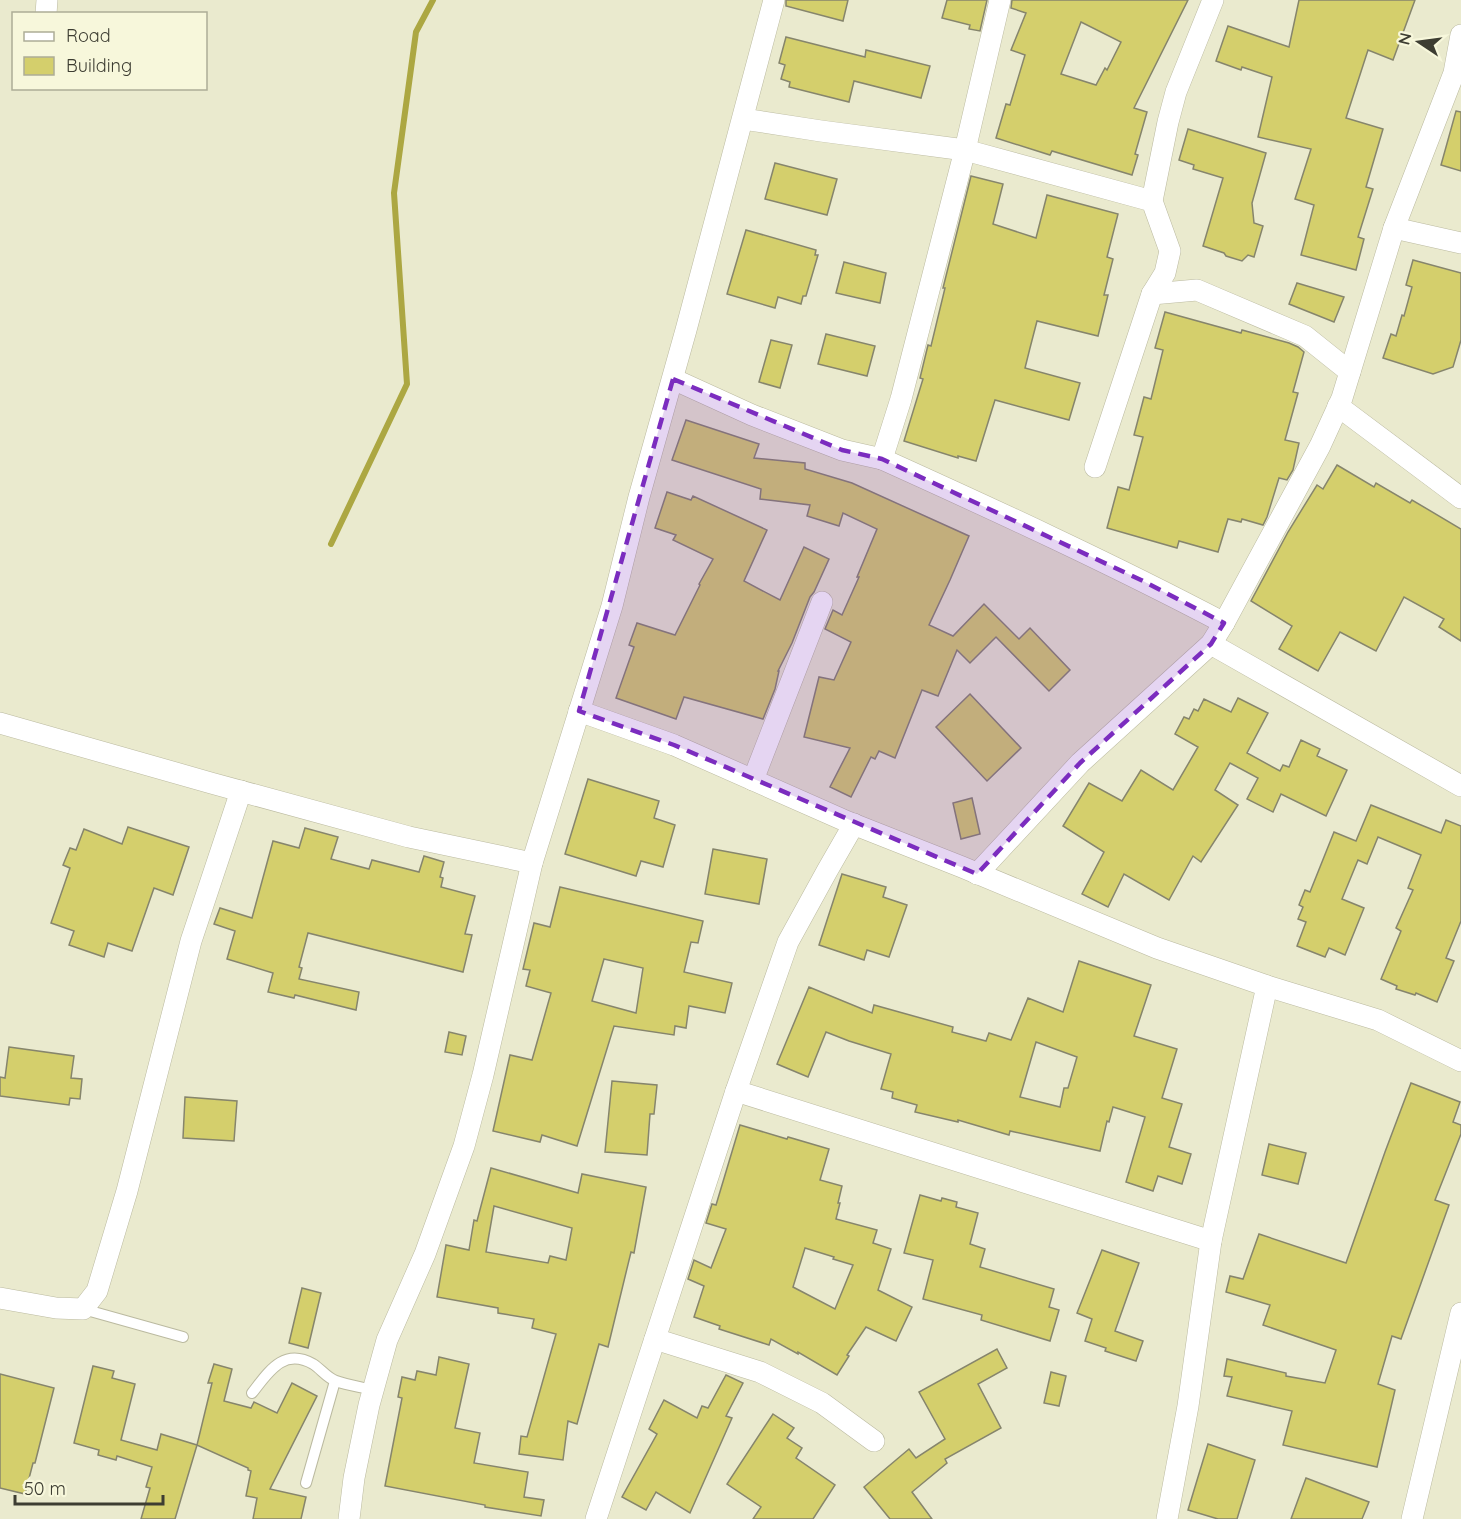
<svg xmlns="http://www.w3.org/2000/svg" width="1461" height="1519" font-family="Quicksand,sans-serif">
	<rect width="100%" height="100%" fill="#eaeace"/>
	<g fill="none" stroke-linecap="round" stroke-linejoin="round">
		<!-- stream -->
		<path stroke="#aca742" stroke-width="6" d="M331,544L407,384L394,193L416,32L433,0"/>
	</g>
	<!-- building -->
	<g fill="#d4cf6c" stroke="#86856c" stroke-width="1.5" fill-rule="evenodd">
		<path d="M786,0H848L843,21L786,6Z"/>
		<path d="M947,0H987L980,31L969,29L970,25L942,18Z"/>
		<path d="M1012,0H1188L1134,108L1147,112L1135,154L1138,155L1132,175L1052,151L1050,155L996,138L1006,104L1010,105L1025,55L1011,50L1026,13L1011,8ZM1081,22L1121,42L1107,70L1105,68L1096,85L1061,74Z"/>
		<path d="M1299,0H1415L1393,60L1368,50L1346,118L1383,129L1366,187L1373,189L1358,237L1364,239L1356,270L1301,255L1314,205L1295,199L1311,149L1258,137L1272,77L1242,67L1241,70L1216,61L1228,26L1289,47Z"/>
		<path d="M786,37L865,57L866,50L930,66L921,98L854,81L849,102L789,87L790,82L781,79L785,65L779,63Z"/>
		<path d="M1456,111L1461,112V171L1441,165Z"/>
		<path d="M1188,129L1266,153L1252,203L1254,223L1263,226L1254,257L1248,255L1242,261L1226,256L1224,253L1203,246L1223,178L1193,169L1194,165L1179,160Z"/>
		<path d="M775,163L837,179L827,215L765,199Z"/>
		<path d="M971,176L1003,184L993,224L1036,238L1047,195L1118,214L1107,257L1113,259L1104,295H1108L1098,336L1037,321L1030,348L1025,368L1080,383L1069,420L995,400L976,461L958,456V458L904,441L923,379L920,378L928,345L931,346L945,288H943Z"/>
		<path d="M746,230L816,250L815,255H818L806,296H803L801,304L778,297L775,308L727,294Z"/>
		<path d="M1413,260L1461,273V340L1453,367L1433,374L1383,358L1391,334L1396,336L1402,315L1404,316L1412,287L1406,285Z"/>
		<path d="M844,262L886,273L880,303L836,293Z"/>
		<path d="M1297,283L1344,297L1334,322L1289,304Z"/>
		<path d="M1165,312L1241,333L1242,330L1289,343L1298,347L1304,352L1293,392L1298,393L1285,440L1299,443L1293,470L1287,480L1279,478L1267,517L1263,525L1242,519L1241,522L1228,519L1218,552L1179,541L1177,548L1107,528L1118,487L1129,490L1143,437L1134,435L1144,397L1151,399L1163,350L1155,348Z"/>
		<path d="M826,334L875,346L867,376L818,364Z"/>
		<path d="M771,340L792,345L780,388L759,382Z"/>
		<path d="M686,420L759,444L754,458L805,463V469L852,483L969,536L950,580L929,625L953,636L984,604L1019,639L1030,628L1070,670L1049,691L996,637L970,663L957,650L938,696L922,690L895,758L879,751L875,759L871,757L851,797L830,787L850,748L804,737L819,677L834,680L851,642L825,629L833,610L842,615L859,577H857L877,529L843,513L839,526L807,516L810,505L760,499L761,489L672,460Z"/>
		<path d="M1337,465L1374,487L1376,483L1410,503L1412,500L1461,529V641L1439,627L1444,619L1404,597L1376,651L1340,632L1318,671L1279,649L1292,626L1251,601L1288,532L1317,485L1323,489Z"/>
		<path d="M667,492L691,500L693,496L767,530L744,581L780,600L804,547L829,559L814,592L810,597L792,643L778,671H779L775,689L763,719L684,697L676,719L616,698L634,647L629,645L637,623L675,635L700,585L699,584L713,559L673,540L676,535L655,528Z"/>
		<path d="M970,694L1021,748L987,781L936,727Z"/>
		<path d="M1238,698L1268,713L1247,753L1280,771L1283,765L1289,767L1301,740L1320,749L1317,756L1347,770L1326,816L1281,794L1273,812L1247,799L1258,778L1230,763L1215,790L1238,805L1201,862L1193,856L1169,900L1124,874L1108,907L1082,894L1104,852L1063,826L1089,783L1122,801L1141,770L1173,790L1198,747L1175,734L1184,717L1189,719L1194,709L1198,711L1204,699L1231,712Z"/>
		<path d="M588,779L659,801L654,818L675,825L663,867L641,861L636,876L565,854Z"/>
		<path d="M972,798L980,834L961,839L953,803Z"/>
		<path d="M1371,805L1441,833L1446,820L1461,826V921L1446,958L1454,961L1437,1002L1416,993L1415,995L1396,989L1397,986L1381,979L1401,931L1396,928L1413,890L1408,888L1421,855L1378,837L1367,864L1358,860L1342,899L1364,908L1345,955L1329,948L1325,957L1297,946L1306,922L1298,919L1303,907L1299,905L1305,890L1310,892L1334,832L1356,841Z"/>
		<path d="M128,827L189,847L173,895L154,888L132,951L108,943L104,957L69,945L74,931L51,923L70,868L63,865L70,848L76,850L84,829L122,844Z"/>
		<path d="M305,828L338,837L331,859L369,869L372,860L419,872L424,856L444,862L440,877L443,878L441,887L475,896L465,934L472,935L463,972L308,933L299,967L302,968L299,979L359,992L356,1010L295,995L294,998L268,992L273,973L227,959L235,931L214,924L220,908L252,918L273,841L299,848Z"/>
		<path d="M713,849L767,859L759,904L705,894Z"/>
		<path d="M842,874L886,887L883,897L907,905L889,957L867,950L864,960L819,945Z"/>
		<path d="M560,887L703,921L698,943L691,942L684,972L732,983L725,1013L689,1006L686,1028L675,1026L674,1035L614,1026L577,1146L542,1135L540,1142L493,1131L510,1055L532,1060L551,993L526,986L530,970L523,969L534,923L550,927ZM604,959L643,968L636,1013L592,1001Z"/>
		<path d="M1079,961L1151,985L1134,1036L1177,1049L1162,1098L1182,1104L1169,1147L1191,1154L1182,1184L1158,1176L1153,1191L1126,1182L1145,1117L1113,1107L1109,1122L1107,1121L1100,1151L1010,1131L1009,1135L958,1120V1122L915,1112L917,1105L892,1098L893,1092L881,1089L891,1054L849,1041L826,1032L808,1077L777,1064L809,987L872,1013L874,1005L953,1027L952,1032L986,1041L989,1033L1011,1040L1028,998L1063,1012ZM1036,1042L1077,1057L1068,1088H1064L1060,1107L1020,1097Z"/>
		<path d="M449,1032L466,1036L462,1055L445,1052Z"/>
		<path d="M9,1047L74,1056L71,1078L82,1079L80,1099L70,1098L69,1105L0,1096V1077L5,1078Z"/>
		<path d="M612,1081L657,1085L654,1114H650L647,1155L605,1152Z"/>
		<path d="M1411,1083L1460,1102L1453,1122L1461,1125V1134L1435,1200L1449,1205L1401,1339L1392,1336L1378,1384L1395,1390L1377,1467L1283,1445L1292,1411L1227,1396L1232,1377L1224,1376L1227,1359L1286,1373V1376L1325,1383L1336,1350L1263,1325L1270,1305L1226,1292L1230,1276L1243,1279L1259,1234L1346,1263L1385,1152Z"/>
		<path d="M185,1097L237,1101L234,1141L183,1138Z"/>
		<path d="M740,1125L787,1139L788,1137L829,1149L820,1180L842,1186L838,1203H840L836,1219L877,1230L873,1243L891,1249L878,1290L912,1307L896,1341L866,1327L847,1355L849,1356L837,1375L798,1352V1354L771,1339L769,1345L719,1329L720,1326L694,1317L704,1286L688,1279L694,1260L711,1268L726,1229L706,1223L712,1204L716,1205ZM805,1248L834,1257L833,1259L853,1265L835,1309L793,1287Z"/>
		<path d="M1269,1144L1306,1153L1298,1184L1262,1175Z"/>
		<path d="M491,1168L578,1193L582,1174L646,1187L634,1253L631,1252L608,1347L599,1344L577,1424L568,1421L563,1460L519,1454L521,1436L527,1437L556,1334L532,1328L534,1319L498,1313V1308L437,1297L446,1245L469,1250L474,1220L477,1221ZM494,1206L572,1228L566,1260L550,1256L548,1263L486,1252Z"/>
		<path d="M920,1195L941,1201L942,1198L957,1202L956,1207L978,1213L970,1244L985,1249L980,1267L1054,1289L1049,1307L1059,1310L1050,1341L981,1320L982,1315L923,1299L933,1260L904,1253Z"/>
		<path d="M1102,1250L1139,1263L1115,1331L1143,1341L1136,1361L1105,1351L1106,1348L1085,1341L1092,1319L1077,1313Z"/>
		<path d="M302,1288L321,1293L308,1348L289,1343Z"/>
		<path d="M997,1349L1007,1368L978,1384L1001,1428L945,1459L947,1463L912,1492L932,1519H890L864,1487L909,1449L916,1458L945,1439L919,1392Z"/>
		<path d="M439,1357L469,1364L455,1428L480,1433L474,1463L528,1472L524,1497L544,1500L541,1516L485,1507V1505L385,1486L402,1398L398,1397L402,1377L415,1380L417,1371L436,1375Z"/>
		<path d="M214,1364L232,1369L224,1401L251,1408L254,1402L277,1413L292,1383L317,1396L270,1489L306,1497L301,1519H253L257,1498L246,1496L251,1471L248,1470V1468L197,1445L175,1519H141L150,1488L146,1487L152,1467L117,1456L116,1460L98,1455L99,1450L74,1443L93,1366L114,1371L112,1378L135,1384L121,1440L157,1450L161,1434L197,1445L212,1383H208Z"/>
		<path d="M1051,1372L1066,1376L1059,1406L1044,1403Z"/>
		<path d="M0,1374L54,1388L35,1463H33L25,1494L0,1488Z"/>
		<path d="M726,1375L743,1383L726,1416L732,1418L690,1513L656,1492L646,1510L622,1497L657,1434L649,1429L664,1400L697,1418L702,1406L708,1408Z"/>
		<path d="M773,1414L794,1428L787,1438L802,1448L796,1458L835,1485L813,1519H753L761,1507L727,1484Z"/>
		<path d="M1208,1444L1255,1460L1237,1519H1218L1188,1510Z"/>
		<path d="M1306,1478L1369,1502L1362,1519H1291Z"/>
	</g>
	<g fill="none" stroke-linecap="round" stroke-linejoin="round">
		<!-- lane casing -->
		<g stroke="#bbbaa0" stroke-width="12">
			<g id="lane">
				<path d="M83,1309L183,1337"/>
				<path d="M252,1393C268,1373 283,1347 313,1364C321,1369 327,1378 336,1381C347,1385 361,1387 373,1390"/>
				<path d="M306,1483L335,1381"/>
			</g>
		</g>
		<!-- street casing -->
		<g stroke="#bbbaa0" stroke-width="22">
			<g id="street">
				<path d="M46,14L47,0"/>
				<path d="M743,119L821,131L965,150L1152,201"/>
				<path d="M1394,228L1461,243"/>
				<path d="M1152,294L1197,290L1305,336L1350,372"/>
				<path d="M673,379L752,415L842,450L882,459L901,399L965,150L1000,0"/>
				<path d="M1338,406L1461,498"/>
				<path d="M882,459C997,511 1112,564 1224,623"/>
				<path d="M1095,467L1152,294L1165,273L1170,251L1152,201L1168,122L1176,92L1213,0"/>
				<path d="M1211,644L1461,786"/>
				<path d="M579,711L674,745L848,822L962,867L1157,948L1267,986L1378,1020L1461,1061"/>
				<path d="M0,723L211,783L409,837L532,863"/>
				<path d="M753,780L822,602"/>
				<path d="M977,874L1080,763L1211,644L1224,623L1320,446L1342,398L1394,228L1454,73L1461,35"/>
				<path d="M736,1091L1211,1241"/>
				<path d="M0,1298L56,1308L83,1309L97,1291L127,1191L191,941L241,791"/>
				<path d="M655,1339L760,1372L822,1403L874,1441"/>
				<path d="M349,1519L354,1478L369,1405L387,1340L425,1254L464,1146L483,1075L532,863L612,606L639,497L686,330L774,0"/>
				<path d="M596,1519L736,1091L788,942L827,871L854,824"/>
				<path d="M1167,1519L1188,1406L1211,1241L1267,986"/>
				<path d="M1412,1519L1461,1313"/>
			</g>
		</g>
		<!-- lane -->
		<use href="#lane" stroke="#fff" stroke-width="10"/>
		<!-- street -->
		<use href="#street" stroke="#fff" stroke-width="21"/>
	</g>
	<!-- marked area -->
	<path fill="#7b2cbf" fill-opacity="0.2" stroke="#7b2cbf" stroke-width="4.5" stroke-dasharray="12 8" stroke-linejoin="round" d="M673,379L842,450L882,459L1141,580L1224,623L1211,644L1080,763L977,874L674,745L579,711Z"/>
	<!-- legend -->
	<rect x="12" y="12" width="195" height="78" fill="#f7f7db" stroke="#adad97" stroke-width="1.5"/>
	<rect x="24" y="32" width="30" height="9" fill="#ffffff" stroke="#adad97" stroke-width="1.5"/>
	<text x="66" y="42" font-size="18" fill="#3d3d32">Road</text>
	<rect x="24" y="57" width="30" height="18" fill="#d4cf6c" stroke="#adad97" stroke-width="1.5"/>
	<text x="66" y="72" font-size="18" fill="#3d3d32">Building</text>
	<!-- north arrow -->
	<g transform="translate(1419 42) rotate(283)" stroke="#f7f7db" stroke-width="4.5" paint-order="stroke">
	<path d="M0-4.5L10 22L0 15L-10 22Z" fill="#3d3d32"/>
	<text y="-9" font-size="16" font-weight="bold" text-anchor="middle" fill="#3d3d32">N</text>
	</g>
	<!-- scale -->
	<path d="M15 1495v9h148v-9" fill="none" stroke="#3d3d32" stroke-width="3"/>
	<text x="24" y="1495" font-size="18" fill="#3d3d32" stroke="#f7f7db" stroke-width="4.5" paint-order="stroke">50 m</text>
</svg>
